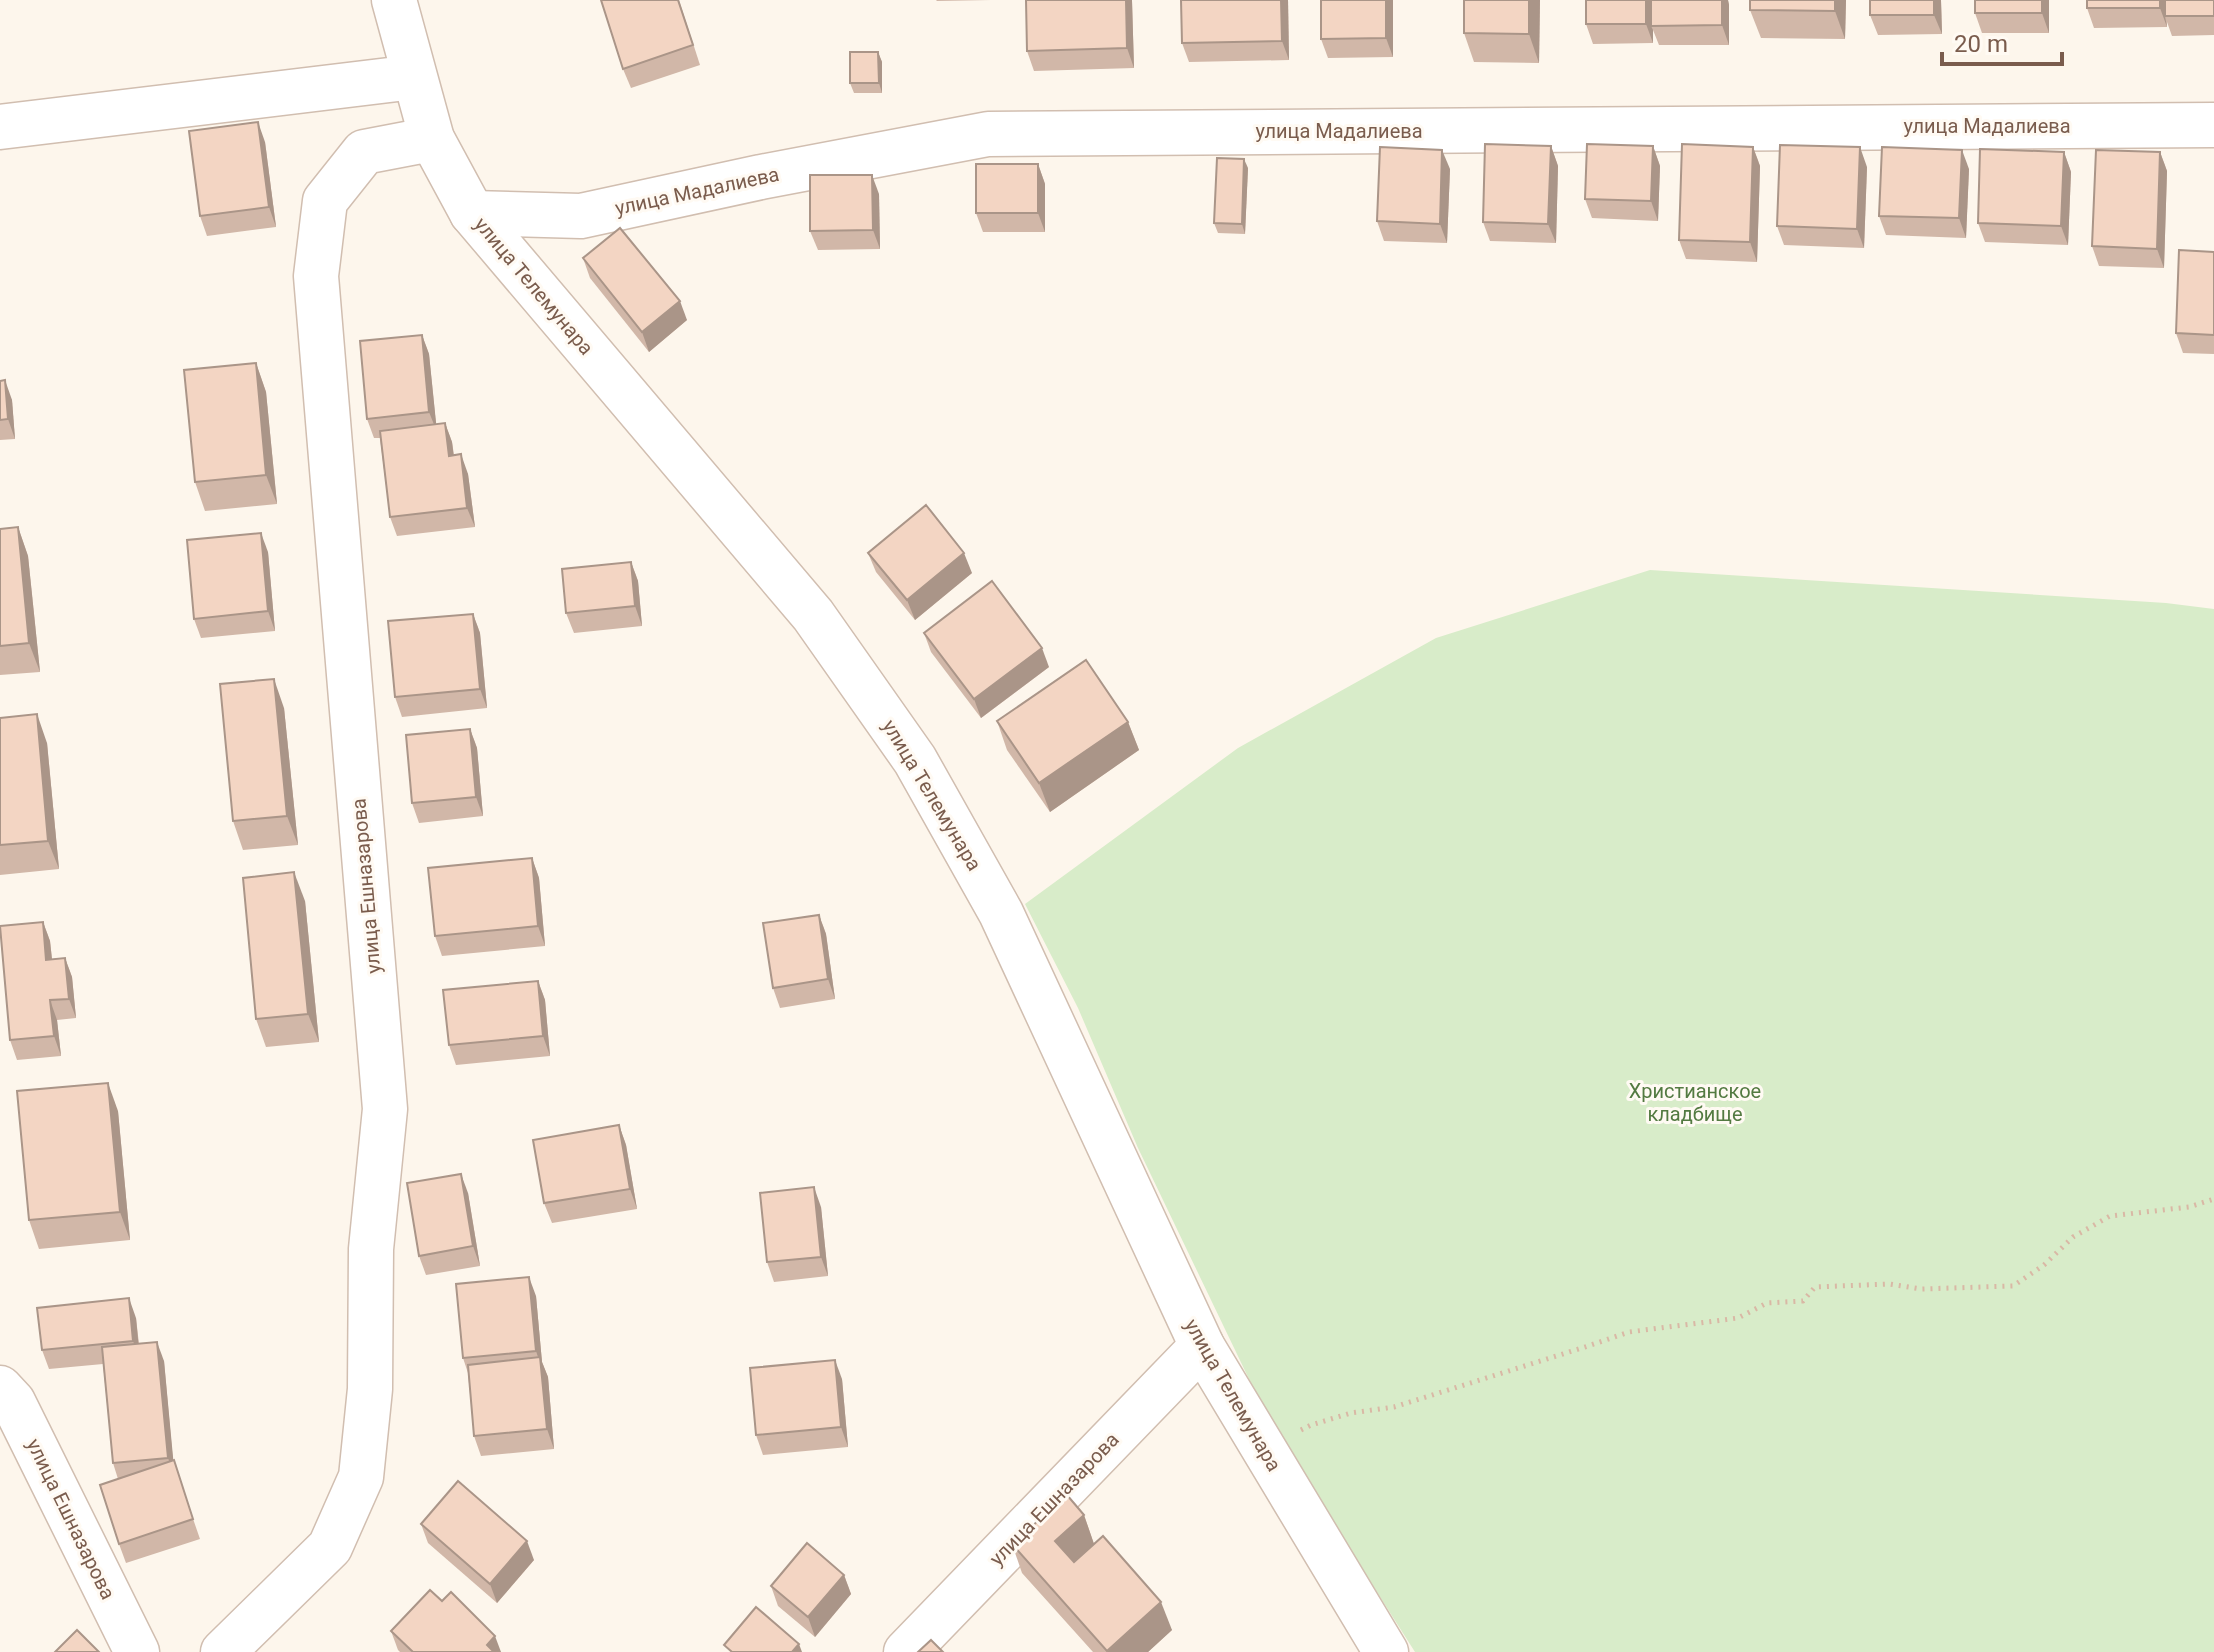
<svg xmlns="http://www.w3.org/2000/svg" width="2214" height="1652" font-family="Roboto,sans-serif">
	<rect width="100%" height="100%" fill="#fdf6ec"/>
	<!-- green -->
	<path fill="#d8ecc9" d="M1650,570L2166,603L2214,609V1652H1415L1272,1427L1138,1148L1078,1008L1025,904L1238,748L1436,638Z"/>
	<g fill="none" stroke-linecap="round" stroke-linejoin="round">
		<!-- minor casing -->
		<g stroke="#d1beb0" stroke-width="47">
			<g id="minor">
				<path d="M394,0L432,139L472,213L813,615L915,760L1001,913L1202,1346L1386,1652"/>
				<path d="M0,127L414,77"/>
				<path d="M472,213L581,216L761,177L988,134L2214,125"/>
				<path d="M0,1388L13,1402L137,1652"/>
				<path d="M223,1652L330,1547L361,1477L370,1389L371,1249L385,1109L316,276L325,201L364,152L432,139"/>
				<path d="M906,1652L1202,1346"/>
			</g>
		</g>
		<!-- path -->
		<path stroke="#d9b8a5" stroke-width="5" stroke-dasharray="2 6" stroke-linecap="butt" d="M1301,1430L1311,1425L1351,1413L1394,1407L1585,1347L1629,1332L1738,1318L1767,1303L1803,1301L1815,1287L1889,1284L1921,1289L2013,1286L2044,1265L2073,1237L2110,1216L2189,1207L2214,1199"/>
		<!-- minor -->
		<use href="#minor" stroke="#fff" stroke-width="44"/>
	</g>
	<!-- wall -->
	<g fill="#d1b7a8">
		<path d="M679,0L700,65L631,88L623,69Z"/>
		<path d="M936,0H991L937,1Z"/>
		<path d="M1026,0H1132L1134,68L1034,71L1027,51Z"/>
		<path d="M1288,0L1289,60L1189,62L1182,43Z"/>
		<path d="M1321,0H1393V57L1328,58L1321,39Z"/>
		<path d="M1540,0L1539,63L1474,62L1464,33Z"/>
		<path d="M1586,0H1728L1729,5V45H1659L1653,30V43L1593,44L1586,24Z"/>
		<path d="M1750,0H1846L1845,39L1761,38L1750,10Z"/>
		<path d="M1870,0H1941L1942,34L1878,35L1870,15Z"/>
		<path d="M1975,0H2049V33H1982L1975,13Z"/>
		<path d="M2214,0V35L2172,36L2167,22V27L2094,28L2087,8Z"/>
		<path d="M878,52L882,62V93H854L850,83Z"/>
		<path d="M265,142L276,227L207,236L200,216Z"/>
		<path d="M1551,146L1558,166L1556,243L1490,241L1483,222Z"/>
		<path d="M1653,146L1660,166L1658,221L1592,218L1585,199Z"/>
		<path d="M1753,147L1760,166L1757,262L1686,259L1679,240Z"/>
		<path d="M2064,152L2071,172L2068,245L1985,242L1978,223Z"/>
		<path d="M2160,152L2167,171L2164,268L2099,266L2092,246Z"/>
		<path d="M1038,164L1045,184V232H983L976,213Z"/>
		<path d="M1867,167L1864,248L1784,245L1777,226Z"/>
		<path d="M1248,168L1245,234L1218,233L1214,223Z"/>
		<path d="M1450,169L1447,243L1384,241L1377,221Z"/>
		<path d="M1969,169L1966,238L1886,235L1879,216Z"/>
		<path d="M879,194L880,249L818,250L810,231Z"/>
		<path d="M2214,252V354L2183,353L2176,333Z"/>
		<path d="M583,258L687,320L649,352L590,278Z"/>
		<path d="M422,335L429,354L436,424L445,423L452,442L454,455L468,474L475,527L397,536L390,517L380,438H374L367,419Z"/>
		<path d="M256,363L266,392L277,504L205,511L195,482Z"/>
		<path d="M0,381L12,400L15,439L0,440Z"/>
		<path d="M18,527L28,556L40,672L0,675V529Z"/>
		<path d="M268,552L275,631L201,638L194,619Z"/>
		<path d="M868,553L972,573L915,620L876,572Z"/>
		<path d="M631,562L638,581L642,626L574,633L566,613Z"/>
		<path d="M473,614L480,633L487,708L402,717L395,697Z"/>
		<path d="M924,633L1049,667L981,718L931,652Z"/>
		<path d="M284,708L298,845L243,850L233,821Z"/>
		<path d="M0,718L47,743L59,869L0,875Z"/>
		<path d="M997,721L1128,722L1139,750L1050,812L1007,750Z"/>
		<path d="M470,729L477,748L483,816L419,823L412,803Z"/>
		<path d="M532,858L539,878L545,946L442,956L435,936Z"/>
		<path d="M305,901L319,1042L266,1047L256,1019Z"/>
		<path d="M819,915L826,934L835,999L780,1008L773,988Z"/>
		<path d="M43,922L50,941L52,959L65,958L72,977L76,1018L57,1020L61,1056L17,1060L10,1040Z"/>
		<path d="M538,981L545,1000L550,1056L456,1065L449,1045Z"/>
		<path d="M118,1111L130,1240L39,1249L29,1220Z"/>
		<path d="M619,1125L626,1145L637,1209L552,1223L544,1203Z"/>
		<path d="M468,1193L480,1266L426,1275L419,1256Z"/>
		<path d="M821,1207L828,1276L774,1282L767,1262Z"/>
		<path d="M536,1296L542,1362L548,1377L554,1449L481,1456L474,1436L468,1373L463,1358Z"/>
		<path d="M136,1318L139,1344L164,1361L173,1461L200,1539L126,1563L119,1544L118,1479L113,1463L103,1364L49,1369L42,1350Z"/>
		<path d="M842,1379L848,1447L763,1455L756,1435Z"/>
		<path d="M1084,1515L1094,1544L1172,1630L1148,1652H1093L1022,1573L1012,1544Z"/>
		<path d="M421,1524L534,1560L497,1603L428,1543Z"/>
		<path d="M844,1575L851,1594L815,1637L778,1606L771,1586Z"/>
		<path d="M442,1601L501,1652H400L398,1650L391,1631Z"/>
	</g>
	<!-- shaded-wall -->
	<g fill="#aa9588">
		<path d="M1126,0H1132V1L1134,68L1127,48Z"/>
		<path d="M1281,0H1288L1289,60L1282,41Z"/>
		<path d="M1386,0H1393V57L1386,38Z"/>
		<path d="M1529,0H1540L1539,63L1529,34Z"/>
		<path d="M1646,0H1653L1651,26L1653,30V43L1646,24Z"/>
		<path d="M1722,0H1728L1729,5V45L1722,25Z"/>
		<path d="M1835,0H1846L1845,39L1835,11Z"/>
		<path d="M1934,0H1941L1942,34L1934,15Z"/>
		<path d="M2042,0H2049V33L2042,13Z"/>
		<path d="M2160,0H2167L2165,16L2167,27L2160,8Z"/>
		<path d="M878,52L882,62V93L879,83Z"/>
		<path d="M258,122L265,142L276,227L269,207Z"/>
		<path d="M1551,146L1558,166L1556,243L1548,224Z"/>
		<path d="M1653,146L1660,166L1658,221L1651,201Z"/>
		<path d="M1753,147L1760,166L1757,262L1750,242Z"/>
		<path d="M1860,147L1867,167L1864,248L1857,229Z"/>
		<path d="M1442,150L1450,169L1447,243L1440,224Z"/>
		<path d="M1962,150L1969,169L1966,238L1959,218Z"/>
		<path d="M2064,152L2071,172L2068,245L2061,226Z"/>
		<path d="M2160,152L2167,171L2164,268L2157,249Z"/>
		<path d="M1244,159L1248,168L1245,234L1242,224Z"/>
		<path d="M1038,164L1045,184V232L1038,213Z"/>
		<path d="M872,175L879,194L880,249L873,230Z"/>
		<path d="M680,301L687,320L649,352L642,332Z"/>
		<path d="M422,335L429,354L437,432L429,412Z"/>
		<path d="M256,363L266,392L277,504L266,475Z"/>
		<path d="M5,380L12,400L15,439L8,419Z"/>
		<path d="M445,423L452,442L456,475L449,456Z"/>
		<path d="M461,454L468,474L475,527L467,508Z"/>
		<path d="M18,527L28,556L40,672L29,643Z"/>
		<path d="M261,533L268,552L275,631L268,611Z"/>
		<path d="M964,553L972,573L915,620L907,600Z"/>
		<path d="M631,562L638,581L642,626L635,606Z"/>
		<path d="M473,614L480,633L487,708L480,689Z"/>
		<path d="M1042,648L1049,667L981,718L974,699Z"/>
		<path d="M274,679L284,708L298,845L287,816Z"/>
		<path d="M37,714L47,743L59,869L48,841Z"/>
		<path d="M1128,722L1139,750L1050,812L1039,783Z"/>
		<path d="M470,729L477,748L483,816L476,797Z"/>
		<path d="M532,858L539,878L545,946L538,926Z"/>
		<path d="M294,872L305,901L319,1042L308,1014Z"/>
		<path d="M819,915L826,934L835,999L828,979Z"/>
		<path d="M43,922L50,941L54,979L46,960Z"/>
		<path d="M65,958L72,977L76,1018L69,999Z"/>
		<path d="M538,981L545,1000L550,1056L543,1036Z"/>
		<path d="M50,1000L57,1020L61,1056L54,1036Z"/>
		<path d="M108,1083L118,1111L130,1240L120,1212Z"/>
		<path d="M619,1125L626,1145L637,1209L630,1189Z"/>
		<path d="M461,1174L468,1193L480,1266L473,1246Z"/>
		<path d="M814,1187L821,1207L828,1276L821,1257Z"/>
		<path d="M529,1277L536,1296L542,1362L548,1377L554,1449L547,1429L541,1366L536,1351Z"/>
		<path d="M129,1298L136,1318L140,1360L133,1341Z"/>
		<path d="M157,1342L164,1361L175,1478L168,1458Z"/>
		<path d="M835,1360L842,1379L848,1447L841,1427Z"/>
		<path d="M1084,1515L1094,1544L1065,1569L1055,1541Z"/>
		<path d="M527,1541L534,1560L497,1603L490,1584Z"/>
		<path d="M844,1575L851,1594L815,1637L808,1617Z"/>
		<path d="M1161,1602L1172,1630L1148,1652H1107Z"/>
		<path d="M495,1636L501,1652H490L487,1645Z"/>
		<path d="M799,1644L802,1652H792Z"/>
	</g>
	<!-- building -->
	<g fill="#f3d5c3" stroke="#aa9588" stroke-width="2">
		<path d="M601,0H678L693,45L623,69Z"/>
		<path d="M1026,0H1126L1127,48L1027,51Z"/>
		<path d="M1181,0H1281L1282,41L1182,43Z"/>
		<path d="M1321,0H1386V38L1321,39Z"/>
		<path d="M1464,0H1529V34L1464,33Z"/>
		<rect x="1586" y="0" width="60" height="24"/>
		<path d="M1651,0H1722V25L1651,26Z"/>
		<path d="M1750,0H1835V11L1750,10Z"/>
		<rect x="1870" y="0" width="64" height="15"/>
		<rect x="1975" y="0" width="67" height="13"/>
		<rect x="2087" y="0" width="73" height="8"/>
		<rect x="2165" y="0" width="49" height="16"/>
		<path d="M850,52H878L879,83H850Z"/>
		<path d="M258,122L269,207L200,216L189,131Z"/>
		<path d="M1485,144L1551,146L1548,224L1483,222Z"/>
		<path d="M1587,144L1653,146L1651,201L1585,199Z"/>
		<path d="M1682,144L1753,147L1750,242L1679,240Z"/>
		<path d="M1780,145L1860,147L1857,229L1777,226Z"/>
		<path d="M1380,147L1442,150L1440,224L1377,221Z"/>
		<path d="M1882,147L1962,150L1959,218L1879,216Z"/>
		<path d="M1980,149L2064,152L2061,226L1978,223Z"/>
		<path d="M2096,150L2160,152L2157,249L2092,246Z"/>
		<path d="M1217,158L1244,159L1242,224L1214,223Z"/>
		<rect x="976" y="164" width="62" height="49"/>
		<path d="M810,175H872L873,230L810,231Z"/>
		<path d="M620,228L680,301L642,332L583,258Z"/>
		<path d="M2179,250L2214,252V335L2176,333Z"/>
		<path d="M422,335L429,412L367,419L360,341Z"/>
		<path d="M256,363L266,475L195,482L184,370Z"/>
		<path d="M5,380L8,419L0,420V381Z"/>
		<path d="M445,423L449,456L461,454L467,508L390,517L380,431Z"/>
		<path d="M926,505L964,553L907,600L868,553Z"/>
		<path d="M18,527L29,643L0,646V529Z"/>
		<path d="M261,533L268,611L194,619L187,540Z"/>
		<path d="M631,562L635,606L566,613L562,569Z"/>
		<path d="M992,581L1042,648L974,699L924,633Z"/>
		<path d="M473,614L480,689L395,697L388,621Z"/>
		<path d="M1086,660L1128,722L1039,783L997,721Z"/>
		<path d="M274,679L287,816L233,821L220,684Z"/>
		<path d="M37,714L48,841L0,845V718Z"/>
		<path d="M470,729L476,797L412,803L406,735Z"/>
		<path d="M532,858L538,926L435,936L428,868Z"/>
		<path d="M294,872L308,1014L256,1019L243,878Z"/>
		<path d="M819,915L828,979L773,988L763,923Z"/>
		<path d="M43,922L46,960L65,958L69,999L50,1000L54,1036L10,1040L0,926Z"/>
		<path d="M538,981L543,1036L449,1045L443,990Z"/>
		<path d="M108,1083L120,1212L29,1220L17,1091Z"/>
		<path d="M619,1125L630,1189L544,1203L533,1140Z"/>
		<path d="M461,1174L473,1246L419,1256L407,1183Z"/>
		<path d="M814,1187L821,1257L767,1262L760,1193Z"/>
		<path d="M529,1277L536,1351L463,1358L456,1284Z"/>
		<path d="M129,1298L133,1341L42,1350L37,1308Z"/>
		<path d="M157,1342L168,1458L113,1463L102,1347Z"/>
		<path d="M540,1357L547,1429L474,1436L468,1365Z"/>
		<path d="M835,1360L841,1427L756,1435L750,1368Z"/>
		<path d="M174,1460L193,1519L119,1544L100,1485Z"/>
		<path d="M458,1481L527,1541L490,1584L421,1524Z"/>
		<path d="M1067,1495L1084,1515L1055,1541L1074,1562L1103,1536L1161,1602L1107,1651L1012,1544Z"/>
		<path d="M807,1543L844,1575L808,1617L771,1586Z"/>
		<path d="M430,1590L442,1601L451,1592L495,1636L487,1645L494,1652H413L391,1631Z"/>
		<path d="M756,1607L799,1644L792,1652H732L724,1645Z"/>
		<path d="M77,1630L99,1652H55Z"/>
		<path d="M931,1640L943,1652H918Z"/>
	</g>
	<g text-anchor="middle" stroke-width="6" stroke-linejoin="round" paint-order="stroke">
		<!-- street labels -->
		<g font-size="20" fill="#7a5c4d" stroke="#fffaf3">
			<text x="1987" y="133">улица Мадалиева</text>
			<text x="1339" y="138">улица Мадалиева</text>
			<text transform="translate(697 191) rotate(-12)" y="7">улица Мадалиева</text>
			<text transform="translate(534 286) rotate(50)" y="7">улица Телемунара</text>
			<text transform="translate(932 795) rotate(59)" y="7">улица Телемунара</text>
			<text transform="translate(366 886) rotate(-95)" y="7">улица Ешназарова</text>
			<text transform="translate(1233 1395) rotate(60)" y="7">улица Телемунара</text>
			<text transform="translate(1054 1499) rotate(-46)" y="7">улица Ешназарова</text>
			<text transform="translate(71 1519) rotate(64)" y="7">улица Ешназарова</text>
		</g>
		<!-- park labels -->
		<g font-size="20" fill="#537a41" stroke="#fffaf3">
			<text x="1695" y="1098">Христианское<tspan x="1695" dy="23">кладбище</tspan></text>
		</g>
	</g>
	<!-- scale -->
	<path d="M1942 52v12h120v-12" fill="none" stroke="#7a5c4d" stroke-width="4"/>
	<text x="1954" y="52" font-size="24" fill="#7a5c4d" stroke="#fffaf3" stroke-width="6" paint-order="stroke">20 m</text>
</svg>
